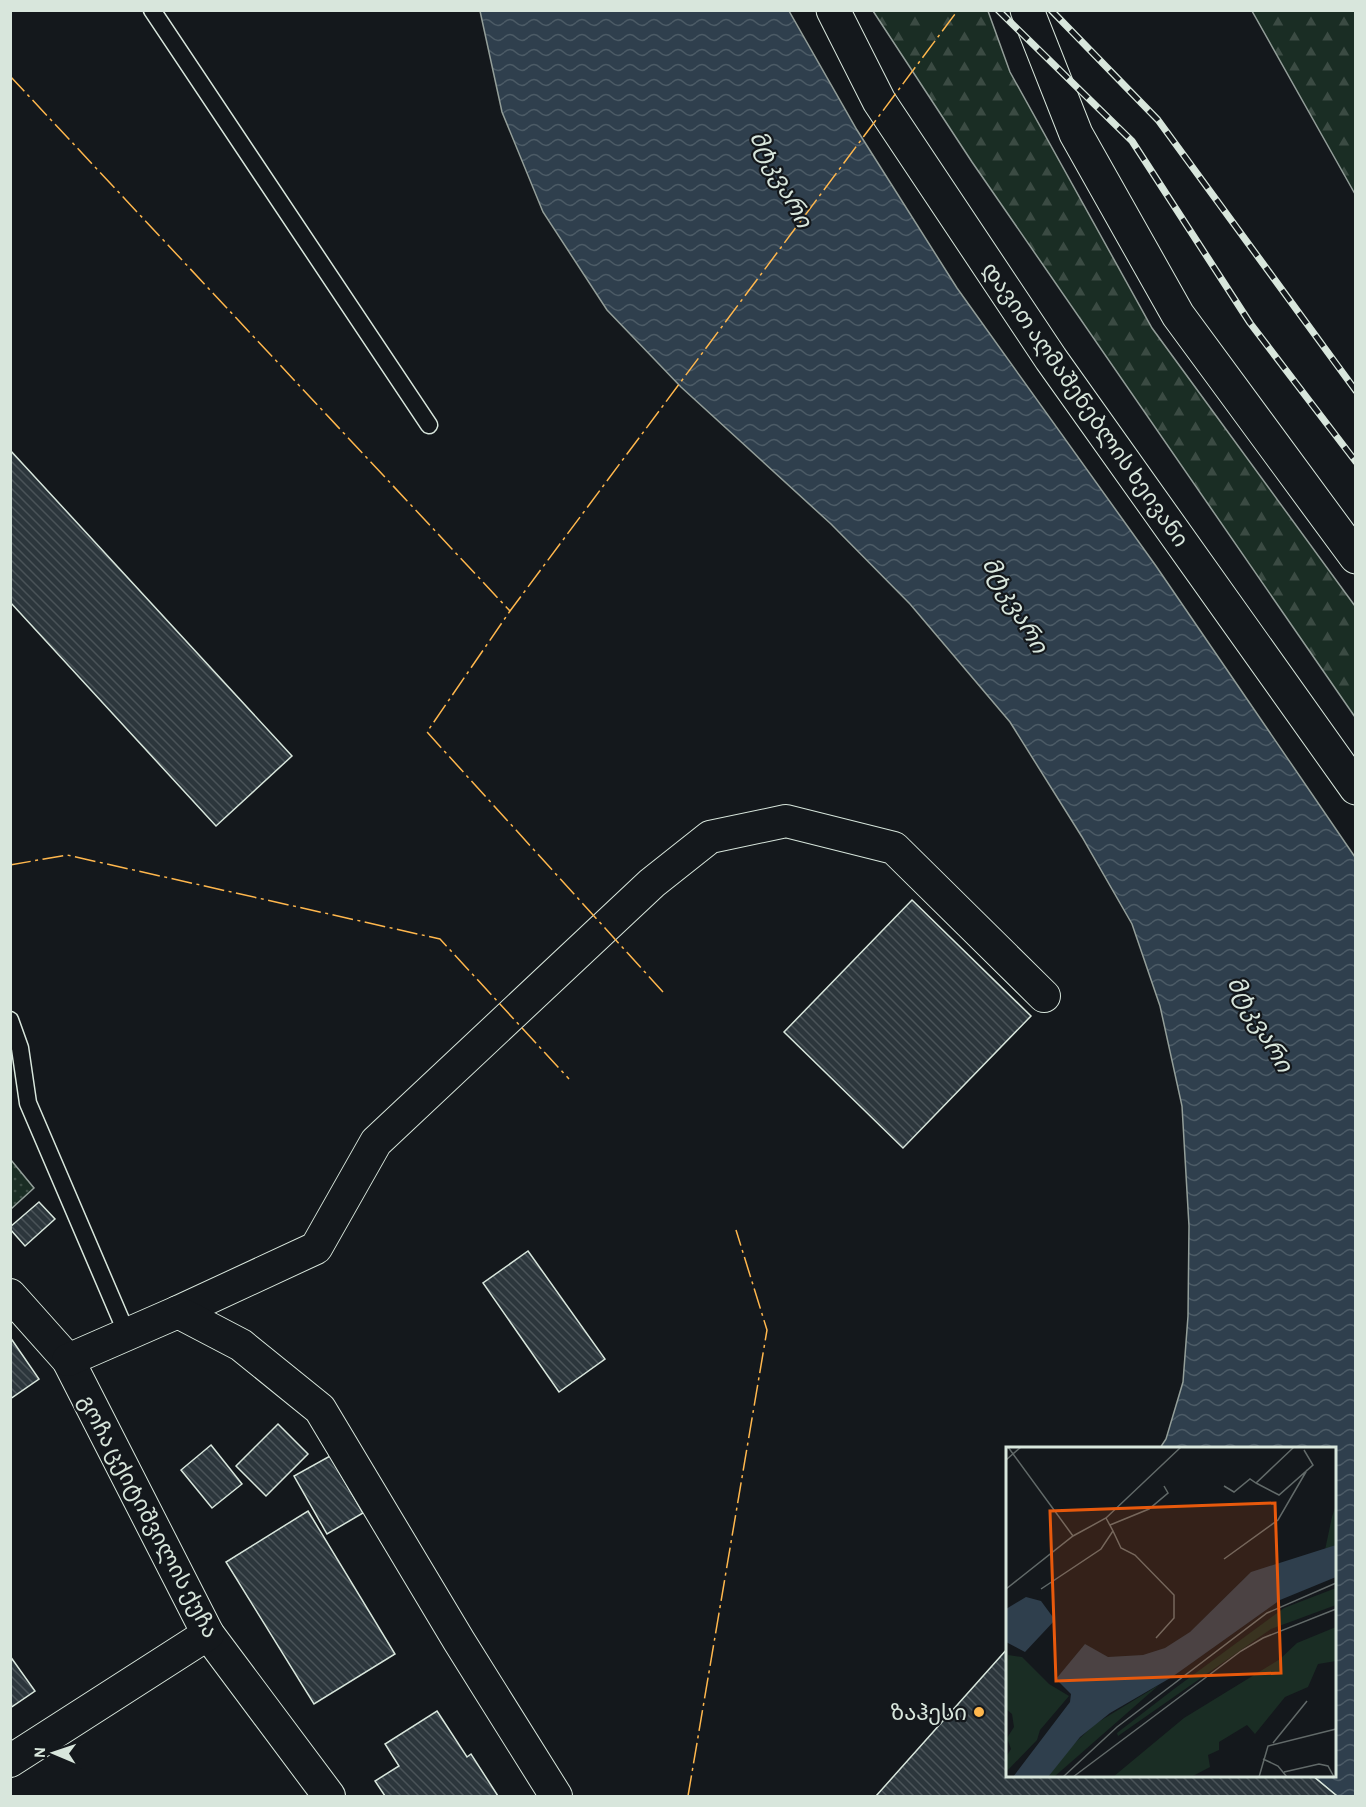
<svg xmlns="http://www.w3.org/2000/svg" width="1366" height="1807" font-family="'Alegreya Sans','Noto Sans Georgian',sans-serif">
	<defs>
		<pattern id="grass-dots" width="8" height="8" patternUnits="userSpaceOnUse" patternTransform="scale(1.5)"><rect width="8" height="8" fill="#1a2d24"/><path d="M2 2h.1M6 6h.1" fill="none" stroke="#3b4b43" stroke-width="1.8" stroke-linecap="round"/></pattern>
		<pattern id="forest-firs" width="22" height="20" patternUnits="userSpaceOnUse" patternTransform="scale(1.5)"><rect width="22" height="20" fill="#1a2d24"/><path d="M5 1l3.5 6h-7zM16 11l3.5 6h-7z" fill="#3b4b43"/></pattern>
		<pattern id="water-waves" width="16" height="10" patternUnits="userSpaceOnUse" patternTransform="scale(1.5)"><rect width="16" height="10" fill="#2f3f4d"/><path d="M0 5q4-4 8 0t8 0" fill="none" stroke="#4c5b66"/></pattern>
		<pattern id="building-back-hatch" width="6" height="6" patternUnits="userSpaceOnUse" patternTransform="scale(1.5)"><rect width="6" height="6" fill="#2c363c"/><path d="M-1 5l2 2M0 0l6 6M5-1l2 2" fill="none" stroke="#4a5358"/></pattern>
	</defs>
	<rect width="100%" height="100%" fill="#14181c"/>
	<!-- grass -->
	<path fill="url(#grass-dots)" stroke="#939e99" stroke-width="1.5" d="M11,1160L34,1188L11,1209H10Z"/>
	<!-- forest -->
	<g fill="url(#forest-firs)" stroke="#939e99" stroke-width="1.5">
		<path d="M873,11H988L1010,72L1152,328L1355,606V717L972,162Z"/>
		<path d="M1252,11H1355V194Z"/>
	</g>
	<!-- water -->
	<path fill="url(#water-waves)" stroke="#939e99" stroke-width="1.5" d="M480,11H789L857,130L957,288L1156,566L1355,857V1796H1337L1313,1776H1334V1448H1160L1166,1439L1183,1382L1188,1316L1189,1226L1182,1106L1160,1006L1132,924L1082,837L1010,722L910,604L831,524L681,387L607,310L543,212L502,112Z"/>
	<!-- building -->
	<g fill="url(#building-back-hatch)" stroke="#d8e6dc" stroke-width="1.5">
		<path d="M10,450L292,756L216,826L10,602Z"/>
		<path d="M912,900L1031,1016L903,1148L784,1032Z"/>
		<path d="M39,1202L55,1219L25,1246L10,1229V1227Z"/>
		<path d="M528,1251L605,1359L559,1392L483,1283Z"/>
		<path d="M10,1337L39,1379L10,1399Z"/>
		<path d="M278,1424L308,1454L266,1496L236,1466Z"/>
		<path d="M211,1445L242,1484L212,1508L181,1470Z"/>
		<path d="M330,1456L363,1513L327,1534L294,1476Z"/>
		<path d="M308,1511L395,1654L314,1704L226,1562Z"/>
		<path d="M1008,1648V1776H1313L1337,1796H876Z"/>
		<path d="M10,1656L35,1691L10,1708Z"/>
		<path d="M437,1711L467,1757L471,1754L498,1796H385L375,1781L399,1766L385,1744Z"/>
	</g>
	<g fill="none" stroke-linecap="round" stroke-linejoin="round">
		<!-- lane casing -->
		<g stroke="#d8e6dc" stroke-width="19">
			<g id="lane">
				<path d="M152,10L429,425"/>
				<path d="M10,1020L20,1048L28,1103L127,1334"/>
			</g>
		</g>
		<!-- street casing -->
		<g stroke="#d8e6dc" stroke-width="34">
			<g id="street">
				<path d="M10,1295L68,1360L208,1634L329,1796"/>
				<path d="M178,1312L316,1248L376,1142L652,883L710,837L786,821L894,848L1044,996"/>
				<path d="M68,1360L178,1312L241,1345L320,1409L459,1641L556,1796"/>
				<path d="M10,1761L208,1634"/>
			</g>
		</g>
		<!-- highway casing -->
		<g stroke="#d8e6dc" stroke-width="35">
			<g id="highway">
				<path d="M833,10L879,101L1051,359L1356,788"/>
				<path d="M1027,10L1076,134L1178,315L1356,557"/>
			</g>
		</g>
		<!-- lane -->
		<use href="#lane" stroke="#14181c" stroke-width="16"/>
		<!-- street -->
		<use href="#street" stroke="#14181c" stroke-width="32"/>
		<!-- highway -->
		<use href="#highway" stroke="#14181c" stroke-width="33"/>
		<!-- rail casing -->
		<g stroke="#d8e6dc" stroke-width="7">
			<g id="rail">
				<path d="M998,10L1132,141L1250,323L1356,462"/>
				<path d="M1051,10L1158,120L1356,391"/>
			</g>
		</g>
		<!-- rail -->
		<use href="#rail" stroke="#14181c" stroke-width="4.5" stroke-dasharray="14" stroke-linecap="butt"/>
		<!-- power -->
		<g stroke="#ffb74d" stroke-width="1.5" stroke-dasharray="21 4.5 3 4.5" stroke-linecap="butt">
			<path d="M10,76L510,611"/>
			<path d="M10,865L67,855L440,939L569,1079"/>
			<path d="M663,992L427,732L510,611L958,10"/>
			<path d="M688,1796L767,1330L736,1230"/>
		</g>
	</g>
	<!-- markers -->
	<circle fill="#ffb74d" stroke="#14181c" stroke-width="2" cx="979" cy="1712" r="6"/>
	<g text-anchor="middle" stroke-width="4.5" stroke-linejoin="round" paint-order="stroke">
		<!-- street labels -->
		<g font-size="22" fill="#d8e6dc" stroke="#14181c">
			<text transform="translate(1086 404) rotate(55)" y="8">დავით აღმაშენებლის ხეივანი</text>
			<text transform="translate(149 1516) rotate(62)" y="8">გოჩა ცქიტიშვილის ქუჩა</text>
		</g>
		<!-- poi labels -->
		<g font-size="22" fill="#d8e6dc" stroke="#14181c" text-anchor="end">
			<text x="967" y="1720">ზაჰესი</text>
		</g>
		<!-- water labels -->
		<g font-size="24" font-style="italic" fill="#d8e6dc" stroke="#14181c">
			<text transform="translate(781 179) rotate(62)" y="8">მტკვარი</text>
			<text transform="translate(1015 605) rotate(60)" y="8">მტკვარი</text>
			<text transform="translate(1260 1024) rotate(60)" y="8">მტკვარი</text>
		</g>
	</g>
	<!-- overview -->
	<g transform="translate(1006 1447)">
		<rect width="330" height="330" fill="#14181c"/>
		<path d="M330,57V98L319,103L326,70ZM330,141V158L265,182L112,289L111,286L168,242L278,161ZM330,180V214L312,217L302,240L279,250L249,287L241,278L213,295V303L202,308L204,320L185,330H107L178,271L274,212L291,196ZM2,208L16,210L43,237L63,249L34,283L31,293L0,325V310L5,302L1,291L8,280L6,267L0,262ZM153,238L48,330H42L58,306L89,277Z" fill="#1a2d24"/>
		<path d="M330,98V130L274,153L166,230L104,266L74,290L42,330H7L64,255L65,247L50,232L79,197L102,210L137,208L159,201L184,185L245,125ZM20,150L35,154L49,173L19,205L0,195V162Z" fill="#2f3f4d"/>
		<path fill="none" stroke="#626a69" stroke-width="1.5" d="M2,0L67,89M0,13L15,0M250,36L273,48L307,18L298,3M218,39L228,45L244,32L250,36L288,0M104,78L143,62L162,46L158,39M107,84L115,101L129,108L168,148V171L150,191M218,112L272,73L301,23M0,142L67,89L100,71L175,0M35,142L95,102L107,84L100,71M267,296L301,254M257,312L272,319L281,330M278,325L313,317L322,319L328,330M57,330L111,280L261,166L330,136M67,330L235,204L257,191L330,162M253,330L262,299L330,282"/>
		<path fill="#e8590c" fill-opacity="0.15" stroke="#e8590c" stroke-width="3" d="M269,56L275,226L50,234L44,64Z"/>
		<rect width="330" height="330" fill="none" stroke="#d8e6dc" stroke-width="3"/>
	</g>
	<!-- border -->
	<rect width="1366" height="1807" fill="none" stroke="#d8e6dc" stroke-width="24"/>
	<!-- north arrow -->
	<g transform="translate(54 1753) rotate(272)" stroke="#14181c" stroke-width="4.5" paint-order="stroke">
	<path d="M0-4.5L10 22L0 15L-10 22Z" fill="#d8e6dc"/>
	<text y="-9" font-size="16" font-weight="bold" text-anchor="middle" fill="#d8e6dc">N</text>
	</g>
</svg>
